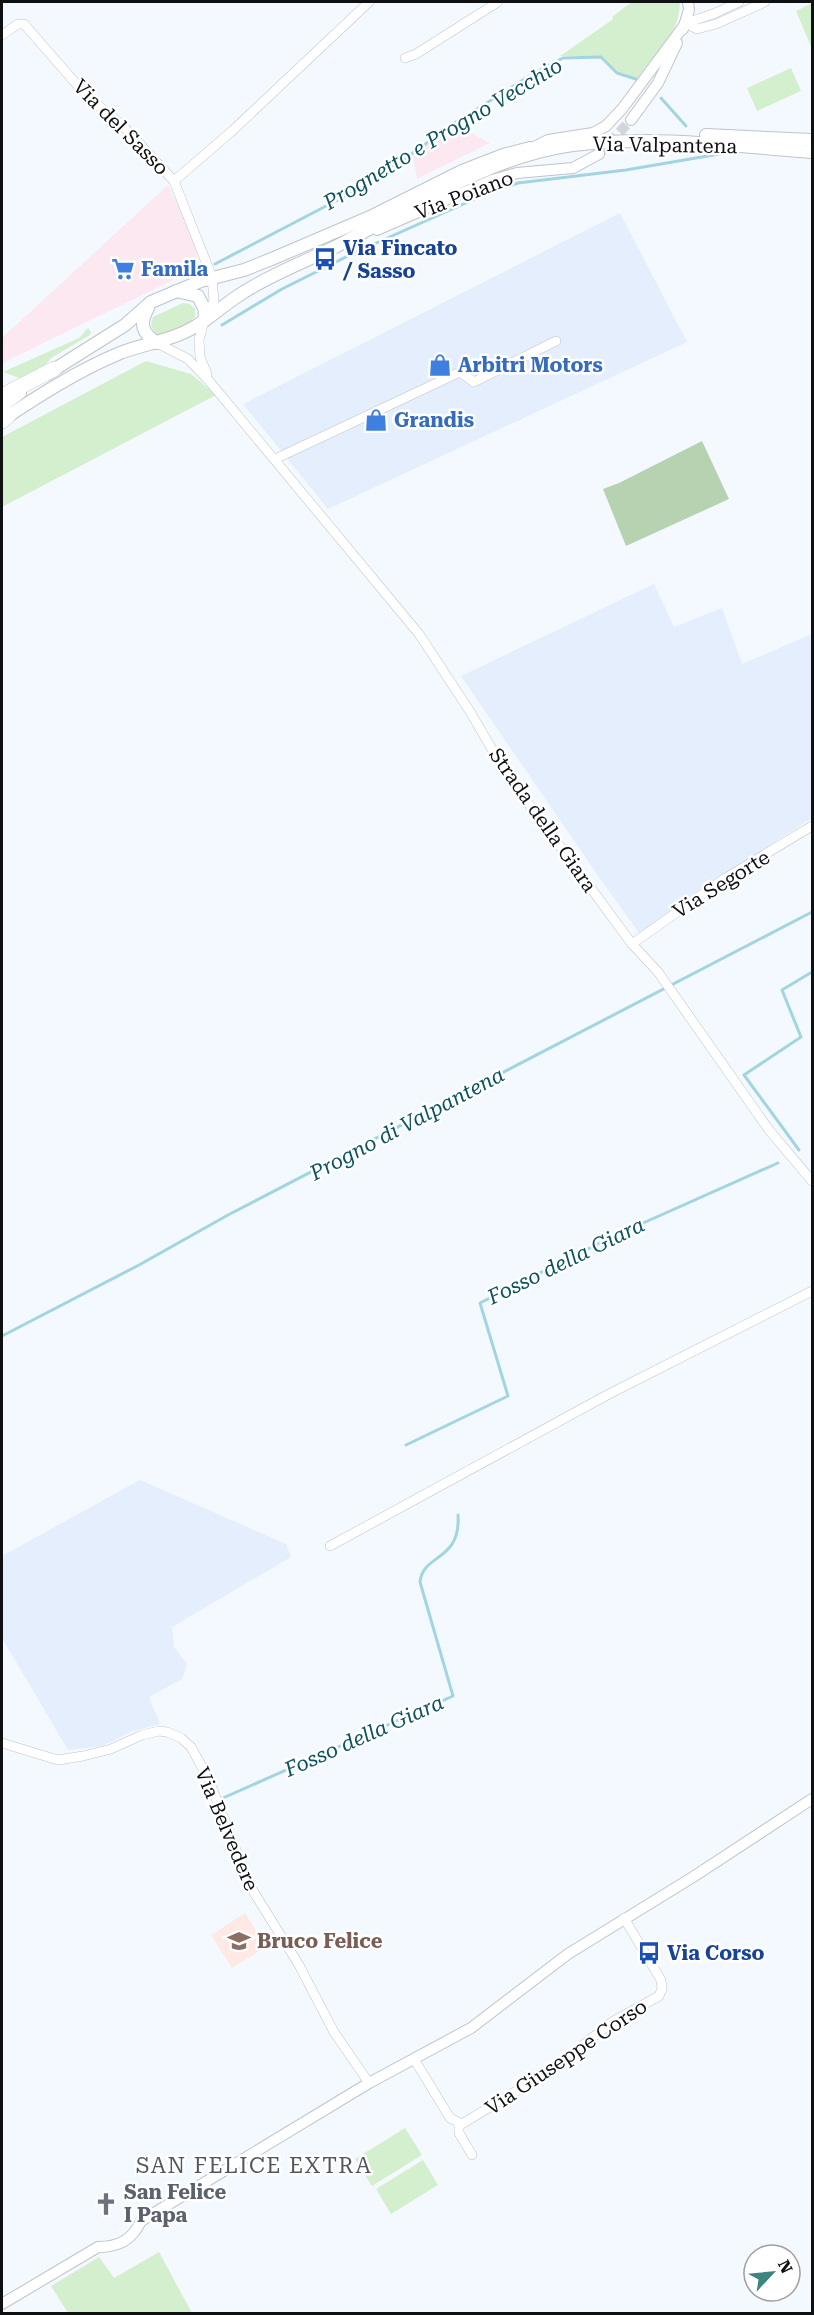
<svg xmlns="http://www.w3.org/2000/svg" width="814" height="2315" font-family="'Roboto Serif',serif">
	<rect width="100%" height="100%" fill="#f4f9ff"/>
	<!-- commercial -->
	<g fill="#fce8f0">
		<path d="M458,126L490,143L417,179L412,151Z"/>
		<path d="M168,185L190,230L200,267L2,363V338Z"/>
	</g>
	<!-- built -->
	<g fill="#e4eefc">
		<path d="M620,213L687,342L328,509L243,404Z"/>
		<path d="M654,584L674,627L722,608L742,664L812,634V818L685,900L640,934L601,880L461,676Z"/>
		<path d="M140,1480L286,1544L291,1557L172,1627L174,1647L187,1664L182,1679L149,1697L160,1724L133,1731L102,1746L68,1750L2,1638V1556Z"/>
	</g>
	<!-- education -->
	<path fill="#fee9e4" d="M245,1913L266,1947L232,1968L211,1935Z"/>
	<!-- green -->
	<g fill="#d3efce">
		<path d="M632,2H680C679,39 656,49 638,78L618,72L602,56H560L612,20L613,16Z"/>
		<path d="M812,3V49L796,11Z"/>
		<path d="M791,68L801,91L757,111L747,88Z"/>
		<path d="M183,303L190,304L195,309V317C187,327 169,334 157,335C151,328 150,325 153,317Z"/>
		<path d="M88,328L91,332L90,335L51,358L41,370L22,379L3,372L79,338Z"/>
		<path d="M146,361L191,374L216,395L2,507V437Z"/>
		<path d="M405,2128L422,2155L372,2186L355,2159Z"/>
		<path d="M423,2160L438,2185L391,2214L376,2189Z"/>
		<path d="M159,2252L192,2313H68L51,2286L99,2257L114,2278Z"/>
	</g>
	<!-- forest -->
	<path fill="#b6d2b1" d="M702,441L729,499L626,546L603,489L619,483Z"/>
	<g fill="none" stroke-linecap="round" stroke-linejoin="round">
		<!-- stream -->
		<g stroke="#a2d5e1" stroke-width="3">
			<path d="M661,98L686,126"/>
			<path d="M215,264L374,181L453,124L536,72L563,58L601,57L617,73L639,80"/>
			<path d="M222,325L282,289L354,253L488,193L518,183L626,170L725,153"/>
			<path d="M799,1150L744,1075L801,1037L782,990L812,972"/>
			<path d="M2,1336L139,1265L228,1215L812,912"/>
			<path d="M406,1445L508,1396L480,1303L614,1236L778,1163"/>
			<path d="M223,1798L453,1696L420,1582C423,1553 461,1562 458,1515"/>
		</g>
		<!-- tertiary-tunnel -->
		<path stroke="#d2d6db" stroke-width="10" stroke-dasharray="10 5" stroke-linecap="butt" d="M599,154L631,120"/>
		<!-- minor casing -->
		<g stroke="#bec3ca" stroke-width="10">
			<g id="minor">
				<path d="M686,23L697,29L716,24L765,2"/>
				<path d="M686,23L713,14L739,2"/>
				<path d="M2,35L18,24H24L86,95L124,127L174,181L212,277L214,301L204,321L199,340L200,357L207,374"/>
				<path d="M405,58L416,54L498,2"/>
				<path d="M174,181L231,132L369,2"/>
				<path d="M157,343L188,359L210,382L419,634L469,710L506,773L632,944L658,972L769,1130L812,1181"/>
				<path d="M275,459L460,372L474,382L556,341"/>
				<path d="M632,944L724,879L812,826"/>
				<path d="M330,1546L609,1394L812,1291"/>
				<path d="M2,1743L58,1760L83,1756L111,1749L142,1735L159,1731L167,1732L181,1738L191,1747L209,1780L250,1886L299,1965L334,2032L369,2083"/>
				<path d="M414,2059L450,2118L462,2124L554,2068L612,2022L659,1996L662,1989L661,1980L624,1918"/>
				<path d="M459,2123V2133L472,2155"/>
			</g>
		</g>
		<!-- tertiary casing -->
		<g stroke="#bec3ca" stroke-width="12">
			<g id="tertiary">
				<path d="M683,29L689,10L688,2"/>
				<path d="M631,120L658,83L677,43"/>
				<path d="M534,147L548,140L593,133L606,126L622,109L686,23"/>
				<path d="M377,230L492,180L517,173L573,168L599,154"/>
				<path d="M2,2304L98,2247C119,2247 132,2240 141,2221L369,2083L471,2028L568,1954L693,1877L812,1799"/>
			</g>
		</g>
		<!-- secondary casing -->
		<g stroke="#bec3ca" stroke-width="14">
			<g id="secondary">
				<path d="M706,135L812,140"/>
				<path d="M176,291L198,296L205,310L204,321"/>
				<path d="M148,308C139,324 142,333 157,343"/>
				<path d="M47,374L125,325L151,302L201,281L244,270L274,258L370,217L462,171L503,155L530,148"/>
				<path d="M2,406L20,393"/>
				<path d="M2,420C40,395 77,371 120,353C146,343 172,341 196,326C213,316 227,302 244,292C272,274 304,262 333,248C406,211 492,155 573,145C653,135 733,146 812,152"/>
			</g>
		</g>
		<!-- trunk casing -->
		<g stroke="#bec3ca" stroke-width="16">
			<g id="trunk">
				<path d="M2,396L54,369"/>
				<path d="M2,421L9,415"/>
			</g>
		</g>
		<!-- minor -->
		<use href="#minor" stroke="#fff" stroke-width="9"/>
		<!-- tertiary -->
		<use href="#tertiary" stroke="#fff" stroke-width="10"/>
		<!-- secondary -->
		<use href="#secondary" stroke="#fff" stroke-width="12"/>
		<!-- trunk -->
		<use href="#trunk" stroke="#fff" stroke-width="15"/>
	</g>
	<!-- icons -->
	<defs>
		<g id="bus-bare" transform="scale(1.8)"><path d="M-5-6H5V4H4V6H2V4H-2V6H-4V4H-5ZM-3.5-4V0h7V-4ZM-3.5 1.2v1.5H-2V1.2ZM2 1.2v1.5H3.5V1.2Z" fill="#1a4fb4" stroke="#fff" stroke-width="2.5" paint-order="stroke"/></g>
		<g id="supermarket-bare" transform="scale(1.8)"><path d="M-6-5.5h2.5l.6 2H6L4.5 2H-2.5L-4.4-4H-6ZM-1.5 3.2a1.3 1.3 0 1 0 .1 0ZM3 3.2a1.3 1.3 0 1 0 .1 0Z" fill="#3f7fe0" stroke="#fff" stroke-width="2.5" paint-order="stroke"/></g>
		<g id="shop-bare" transform="scale(1.8)"><path d="M-5-2.5h2.3a2.7 3.5 0 0 1 5.4 0H5L5.5 6h-11ZM-1.5-2.5h3a1.5 2.3 0 0 0-3 0Z" fill="#3f7fe0" stroke="#fff" stroke-width="2.5" paint-order="stroke"/></g>
		<g id="school-bare" transform="scale(1.8)"><path d="M0-5L7-2L0 1L-7-2ZM-4 1L0 2.5L4 1V4Q0 6-4 4Z" fill="#8d6e63" stroke="#fff" stroke-width="2.5" paint-order="stroke"/></g>
		<g id="church-bare" transform="scale(1.8)"><path d="M-1.2-6h2.4v3.5h3.3v2.4h-3.3V6h-2.4V-.1h-3.3v-2.4h3.3Z" fill="#6b7280" stroke="#fff" stroke-width="2.5" paint-order="stroke"/></g>
	</defs>
	<g fill-rule="evenodd">
		<use href="#bus-bare" x="325" y="259"/>
		<use href="#supermarket-bare" x="123" y="269"/>
		<use href="#shop-bare" x="440" y="365"/>
		<use href="#shop-bare" x="376" y="420"/>
		<use href="#school-bare" x="239" y="1941"/>
		<use href="#bus-bare" x="649" y="1953"/>
		<use href="#church-bare" x="106" y="2204"/>
	</g>
	<g text-anchor="middle" stroke-width="5" stroke-linejoin="round" paint-order="stroke">
		<!-- street labels -->
		<g font-size="20" fill="#0e1012" stroke="#fff">
			<text transform="translate(121 127) rotate(45)" y="7">Via del Sasso</text>
			<text transform="translate(665 145) rotate(1)" y="7">Via Valpantena</text>
			<text transform="translate(464 195) rotate(-21)" y="7">Via Poiano</text>
			<text transform="translate(543 820) rotate(55)" y="7">Strada della Giara</text>
			<text transform="translate(721 884) rotate(-32)" y="7">Via Segorte</text>
			<text transform="translate(227 1829) rotate(67)" y="7">Via Belvedere</text>
			<text transform="translate(566 2057) rotate(-34)" y="7">Via Giuseppe Corso</text>
		</g>
		<!-- transit labels -->
		<g font-size="20" font-weight="bold" fill="#164399" stroke="#fff" text-anchor="start">
			<text x="343" y="255">Via Fincato<tspan x="343" dy="23">/ Sasso</tspan></text>
			<text x="667" y="1960">Via Corso</text>
		</g>
		<!-- shop labels -->
		<g font-size="20" font-weight="bold" fill="#366cbe" stroke="#fff" text-anchor="start">
			<text x="141" y="276">Famila</text>
			<text x="458" y="372">Arbitri Motors</text>
			<text x="394" y="427">Grandis</text>
		</g>
		<!-- education labels -->
		<g font-size="20" font-weight="bold" fill="#785e54" stroke="#fff" text-anchor="start">
			<text x="257" y="1948">Bruco Felice</text>
		</g>
		<!-- worship labels -->
		<g font-size="20" font-weight="bold" fill="#5b616d" stroke="#fff" text-anchor="start">
			<text x="124" y="2199">San Felice<tspan x="124" dy="23">I Papa</tspan></text>
		</g>
		<!-- water labels -->
		<g font-size="21" font-style="italic" fill="#0b5361" stroke="#fff">
			<text transform="translate(443 134) rotate(-31)" y="7">Prognetto e Progno Vecchio</text>
			<text transform="translate(407 1124) rotate(-28)" y="7">Progno di Valpantena</text>
			<text transform="translate(566 1261) rotate(-26)" y="7">Fosso della Giara</text>
			<text transform="translate(364 1736) rotate(-24)" y="7">Fosso della Giara</text>
		</g>
		<!-- quarter labels -->
		<g font-size="22" letter-spacing="1.5" fill="#53575e" stroke="#fff">
			<text x="254" y="2173">SAN FELICE EXTRA</text>
		</g>
	</g>
	<!-- border -->
	<rect width="814" height="2315" fill="none" stroke="#0e1012" stroke-width="6"/>
	<!-- north arrow -->
	<g transform="translate(772 2273) rotate(64)"><circle r="28" fill="#ffffff" stroke="#9f9fa0" stroke-width="1.5"/>
	<path d="M0-4.5L10 22L0 15L-10 22Z" fill="#3e8580"/>
	<text y="-9" font-size="16" font-weight="bold" text-anchor="middle" fill="#0e1012">N</text>
	</g>
</svg>
